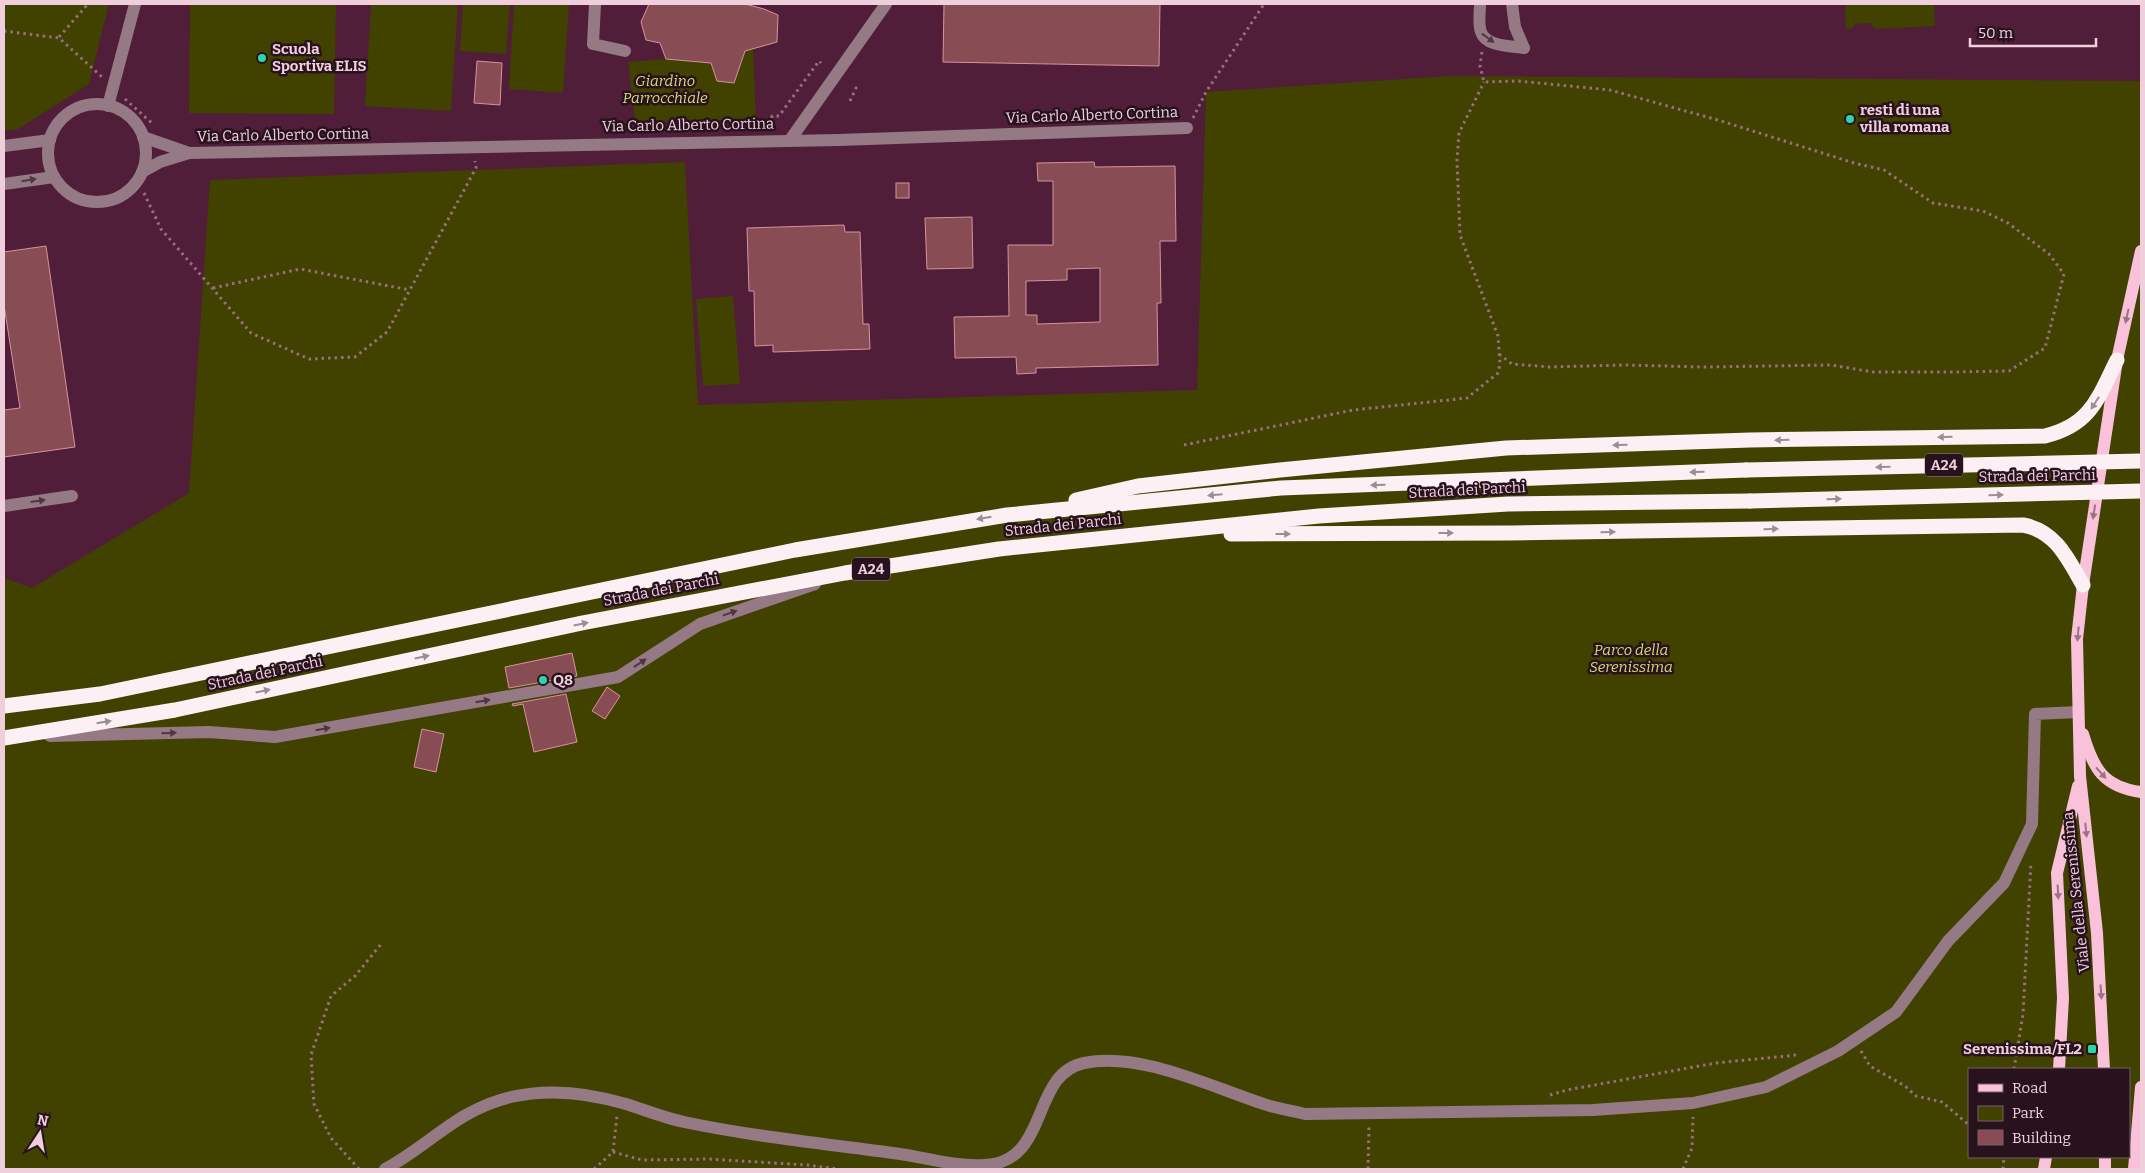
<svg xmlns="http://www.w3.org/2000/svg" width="2145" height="1173" font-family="Bitter,serif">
	<rect width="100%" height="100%" fill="#501e38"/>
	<!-- green -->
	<g fill="#414100" fill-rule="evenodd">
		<path d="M4,4H109L89,84L18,129L4,131Z"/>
		<path d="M190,4H336L334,114L189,113Z"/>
		<path d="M371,4H458L451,111L365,106Z"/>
		<path d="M463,4H510L506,54L460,51Z"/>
		<path d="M514,4H569L563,93L509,89Z"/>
		<path d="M1845,4H1934L1935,26L1876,29L1869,23L1855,24L1851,29H1846Z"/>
		<path d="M753,48L756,120L635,121L628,62L666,59L711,63L717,81L734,83L745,51Z"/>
		<path d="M1450,76L2141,81V1169H4V578L32,588L189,493L210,180L685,162L698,405L1197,390L1206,92ZM1969,1069H2129V1157H1969Z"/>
		<path d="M733,296L740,384L703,386L696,299Z"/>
	</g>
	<!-- building -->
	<g fill="#884c55" stroke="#d7939c" fill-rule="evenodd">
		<path d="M649,4H745L764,9L778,15L777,42L745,51L734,83L717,81L711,63L666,59L660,43L646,40L641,22Z"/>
		<path d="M944,4H1160L1159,66L943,62Z"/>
		<path d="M477,61L502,63L500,105L474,103Z"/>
		<path d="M1094,162L1095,167L1175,166L1176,241H1160L1161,303H1157L1158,365L1036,368V373L1017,374L1016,357L955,358L954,317L1009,316L1008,245H1053V181H1038L1037,163ZM1100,268V322L1037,324V315H1026V281L1067,280V269Z"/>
		<rect x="896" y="183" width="13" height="15"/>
		<path d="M972,217L973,268L927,269L925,218Z"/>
		<path d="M844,225L845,232H860L863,324H869L870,349L773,352V345L755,346L754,291H749L747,228Z"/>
		<path d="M46,246L75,447L4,457V410L20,408L4,305V252Z"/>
		<path d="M572,653L577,676L509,688L505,667Z"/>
		<path d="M607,687L620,696L605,719L592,711Z"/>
		<path d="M566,694L577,742L534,752L523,704L513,706L512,704Z"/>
		<path d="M422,729L444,734L436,772L414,767Z"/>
	</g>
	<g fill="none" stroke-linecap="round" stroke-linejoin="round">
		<!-- path -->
		<g stroke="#986e82" stroke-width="3" stroke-dasharray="2.5 4" stroke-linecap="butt">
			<path d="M4,31L59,38L102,77"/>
			<path d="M59,37L88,4"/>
			<path d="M1482,52L1480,66L1484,82L1518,81L1610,90L1718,120L1854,163L1884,170L1933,203L1983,211L2008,223L2049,254L2064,274L2045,348L2009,371L1953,372H1873L1831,365L1704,367L1625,365L1549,367L1512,364L1499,354"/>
			<path d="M125,99L154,125"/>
			<path d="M850,101L856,88L853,86"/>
			<path d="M772,118V116H779L819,61L821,63"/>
			<path d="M1193,118L1206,92L1264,4"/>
			<path d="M144,193L161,229L251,333L309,359L355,357L387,332L476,168L475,161"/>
			<path d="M213,288L300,269L410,290"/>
			<path d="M1184,445L1353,410L1467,398L1498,373L1500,364L1498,336L1460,235L1457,160L1459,133L1484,82"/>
			<path d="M1861,1051L1870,1066L1905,1086L1916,1096L1942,1102L1969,1125"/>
			<path d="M2014,1069L2023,1014L2031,862"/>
			<path d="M1550,1095L1567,1090L1716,1063L1797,1055"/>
			<path d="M613,1152L642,1160L708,1159L807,1165L838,1169"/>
			<path d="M359,1169L331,1138L314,1104L311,1055L331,996L355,976L382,943"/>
			<path d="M594,1169L613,1152L617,1116"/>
			<path d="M1368,1169L1369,1127"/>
			<path d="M1683,1169L1692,1148L1693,1117"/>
			<path d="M2003,1169L2004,1157"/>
		</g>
		<!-- minor -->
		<g stroke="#957a86" stroke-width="12">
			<path d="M595,4L593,44L625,51"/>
			<path d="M1480,4C1480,12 1478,24 1481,32C1486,47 1512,46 1524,48"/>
			<path d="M1512,4L1515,27L1524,48"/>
			<circle cx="97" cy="153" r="49"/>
			<path d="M108,106L135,4"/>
			<path d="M143,137L189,153"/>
			<path d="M790,140L886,4"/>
			<path d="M4,146L50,140"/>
			<path d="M142,172L160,162L189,153L839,140L1187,128"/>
			<path d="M4,184L54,177"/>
			<path d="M4,506L72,496"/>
			<path d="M50,736L209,732L275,737L618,677L700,624L815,584"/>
			<path d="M385,1169C430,1145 458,1109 511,1097C550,1088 589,1093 626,1104C645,1110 665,1118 684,1122C756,1137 828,1144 900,1154C928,1158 956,1167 985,1165C1050,1162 1030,1074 1084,1063C1142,1051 1215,1089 1270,1106C1281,1109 1293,1111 1305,1114L1593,1110L1693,1103L1766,1087L1838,1051L1896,1012L1948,941L2004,883L2032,824L2035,714L2078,712"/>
		</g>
		<!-- major -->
		<g stroke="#f9c2da" stroke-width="12">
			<path d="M2083,734C2093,768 2103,787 2141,792"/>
			<path d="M2059,1069L2063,998L2057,873L2078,786"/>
			<path d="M2104,1069L2097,933L2080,776L2077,639L2083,585L2117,360L2141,251"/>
			<path d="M2105,1157V1169"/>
			<path d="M2044,1169L2046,1157"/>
			<path d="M2134,1169L2141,1087"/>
		</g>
		<!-- highway -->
		<g stroke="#fdf0f5" stroke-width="15">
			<path d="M1076,500L1138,486L1280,470L1506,448L1750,440L2045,436C2091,425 2098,398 2117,360"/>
			<path d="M1231,534L1511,533L2023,525C2056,531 2068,559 2083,585"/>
			<path d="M4,706L100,694L795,550L1007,515L1281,488L1746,470"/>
			<path d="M4,738L175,710L582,623L845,573L999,549L1319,516L1508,504L1750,501"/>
		</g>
		<!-- highway-bridge -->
		<g stroke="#fdf0f5" stroke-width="15">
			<path d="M1746,470L2141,461"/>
			<path d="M1750,501L2141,491"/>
		</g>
	</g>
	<!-- one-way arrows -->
	<defs><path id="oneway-solid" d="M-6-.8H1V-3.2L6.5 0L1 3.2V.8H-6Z" transform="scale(1.25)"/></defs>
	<g fill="#4e3642">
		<use href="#oneway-solid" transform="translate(1488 38) rotate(36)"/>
		<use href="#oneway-solid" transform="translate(29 180) rotate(-9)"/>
		<use href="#oneway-solid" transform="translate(38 501) rotate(-8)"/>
		<use href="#oneway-solid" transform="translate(730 613) rotate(-19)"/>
		<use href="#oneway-solid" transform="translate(640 663) rotate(-33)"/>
		<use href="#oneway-solid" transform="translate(483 701) rotate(-10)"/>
		<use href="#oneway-solid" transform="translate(323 729) rotate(-10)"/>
		<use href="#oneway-solid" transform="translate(169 733) rotate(-1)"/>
	</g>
	<g fill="#9b7385">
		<use href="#oneway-solid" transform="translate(2127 316) rotate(102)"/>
		<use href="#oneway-solid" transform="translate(2094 512) rotate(99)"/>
		<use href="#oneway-solid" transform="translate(2078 634) rotate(95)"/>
		<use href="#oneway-solid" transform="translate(2101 773) rotate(48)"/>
		<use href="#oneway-solid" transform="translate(2086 830) rotate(84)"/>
		<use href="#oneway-solid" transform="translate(2058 892) rotate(87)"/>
		<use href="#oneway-solid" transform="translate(2101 992) rotate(86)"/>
	</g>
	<g fill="#9d8c94">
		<use href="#oneway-solid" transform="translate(2095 403) rotate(123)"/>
		<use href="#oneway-solid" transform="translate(1945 437) rotate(179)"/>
		<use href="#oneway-solid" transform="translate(1782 440) rotate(179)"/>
		<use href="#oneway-solid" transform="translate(1620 445) rotate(178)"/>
		<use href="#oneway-solid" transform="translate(1883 467) rotate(179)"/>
		<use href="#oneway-solid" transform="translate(1697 472) rotate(178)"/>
		<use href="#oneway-solid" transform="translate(1378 485) rotate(178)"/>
		<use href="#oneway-solid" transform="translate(1215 495) rotate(175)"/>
		<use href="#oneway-solid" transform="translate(1996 495) rotate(-1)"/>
		<use href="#oneway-solid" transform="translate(1834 499) rotate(-1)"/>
		<use href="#oneway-solid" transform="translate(984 518) rotate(170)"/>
		<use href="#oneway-solid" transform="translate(1771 529) rotate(-1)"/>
		<use href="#oneway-solid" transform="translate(1608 532) rotate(-1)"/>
		<use href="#oneway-solid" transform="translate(1446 533)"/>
		<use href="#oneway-solid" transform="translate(1283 534)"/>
		<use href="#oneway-solid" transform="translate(581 624) rotate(-12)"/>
		<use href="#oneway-solid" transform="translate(422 657) rotate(-12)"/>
		<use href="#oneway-solid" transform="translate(263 691) rotate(-12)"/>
		<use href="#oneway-solid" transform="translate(104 722) rotate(-9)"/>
	</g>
	<!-- markers -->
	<g fill="#2fd4aa" stroke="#28121d" stroke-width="2">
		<circle cx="262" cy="58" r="5"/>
		<circle cx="1850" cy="119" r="5"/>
		<circle cx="543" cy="680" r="5"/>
		<rect x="2087" y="1044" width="10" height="10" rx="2.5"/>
	</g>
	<g text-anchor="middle" stroke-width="5" stroke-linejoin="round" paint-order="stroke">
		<!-- shield labels -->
		<g fill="#28121d" stroke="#b496a3" stroke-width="1">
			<rect x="1925" y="453.5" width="38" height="23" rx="4"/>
			<rect x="852" y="557.5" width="38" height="23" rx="4"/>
		</g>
		<g font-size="14" font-weight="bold" fill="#f0cfdd">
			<text x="1944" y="470">A24</text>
			<text x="871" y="574">A24</text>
		</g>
		<!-- poi labels -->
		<g font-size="15" font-weight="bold" fill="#f0cfdd" stroke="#28121d" text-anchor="start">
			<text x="272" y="54">Scuola<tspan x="272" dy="17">Sportiva ELIS</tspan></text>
			<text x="1860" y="115">resti di una<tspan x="1860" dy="17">villa romana</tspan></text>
			<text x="553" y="685">Q8</text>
			<text x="2082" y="1054" text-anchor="end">Serenissima/FL2</text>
		</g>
		<!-- park labels -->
		<g font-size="15" font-style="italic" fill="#d5d876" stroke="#28121d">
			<text x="665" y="86">Giardino<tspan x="665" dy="17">Parrocchiale</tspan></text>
			<text x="1631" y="655">Parco della<tspan x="1631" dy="17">Serenissima</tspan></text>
		</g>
		<!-- street labels -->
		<g font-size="15" fill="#f0cfdd" stroke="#28121d">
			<text transform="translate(1092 115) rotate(-2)" y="5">Via Carlo Alberto Cortina</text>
			<text transform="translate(688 125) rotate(-1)" y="5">Via Carlo Alberto Cortina</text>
			<text transform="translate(283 135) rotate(-1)" y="5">Via Carlo Alberto Cortina</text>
			<text transform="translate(2037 476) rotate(-1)" y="5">Strada dei Parchi</text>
			<text transform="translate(1467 490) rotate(-3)" y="5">Strada dei Parchi</text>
			<text transform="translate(1063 525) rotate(-6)" y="5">Strada dei Parchi</text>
			<text transform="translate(661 590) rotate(-11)" y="5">Strada dei Parchi</text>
			<text transform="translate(265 673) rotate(-12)" y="5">Strada dei Parchi</text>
			<text transform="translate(2076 892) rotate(-96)" y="5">Viale della Serenissima</text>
		</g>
	</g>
	<!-- border -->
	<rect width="2145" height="1173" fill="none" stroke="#f0cfdd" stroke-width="10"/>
	<!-- legend -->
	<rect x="1968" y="1068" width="162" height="90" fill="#28121d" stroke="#785e6a"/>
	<rect x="1978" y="1084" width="25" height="8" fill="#f9c2da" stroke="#785e6a"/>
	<text x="2012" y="1093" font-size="15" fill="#f0cfdd">Road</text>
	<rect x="1978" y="1106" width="25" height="15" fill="#414100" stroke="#785e6a"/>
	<text x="2012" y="1118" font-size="15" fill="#f0cfdd">Park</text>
	<rect x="1978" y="1130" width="25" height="15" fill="#884c55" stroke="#785e6a"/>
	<text x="2012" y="1143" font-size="15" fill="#f0cfdd">Building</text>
	<!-- north arrow -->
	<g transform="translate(40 1133) rotate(12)" stroke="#28121d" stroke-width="4" paint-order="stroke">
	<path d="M0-4L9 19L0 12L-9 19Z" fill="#f0cfdd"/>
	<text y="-8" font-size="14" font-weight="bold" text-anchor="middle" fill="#f0cfdd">N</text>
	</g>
	<!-- scale -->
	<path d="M1970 38v8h126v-8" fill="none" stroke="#f0cfdd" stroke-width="2.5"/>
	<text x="1978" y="38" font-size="15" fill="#f0cfdd" stroke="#28121d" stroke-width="4" paint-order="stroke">50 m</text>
</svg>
